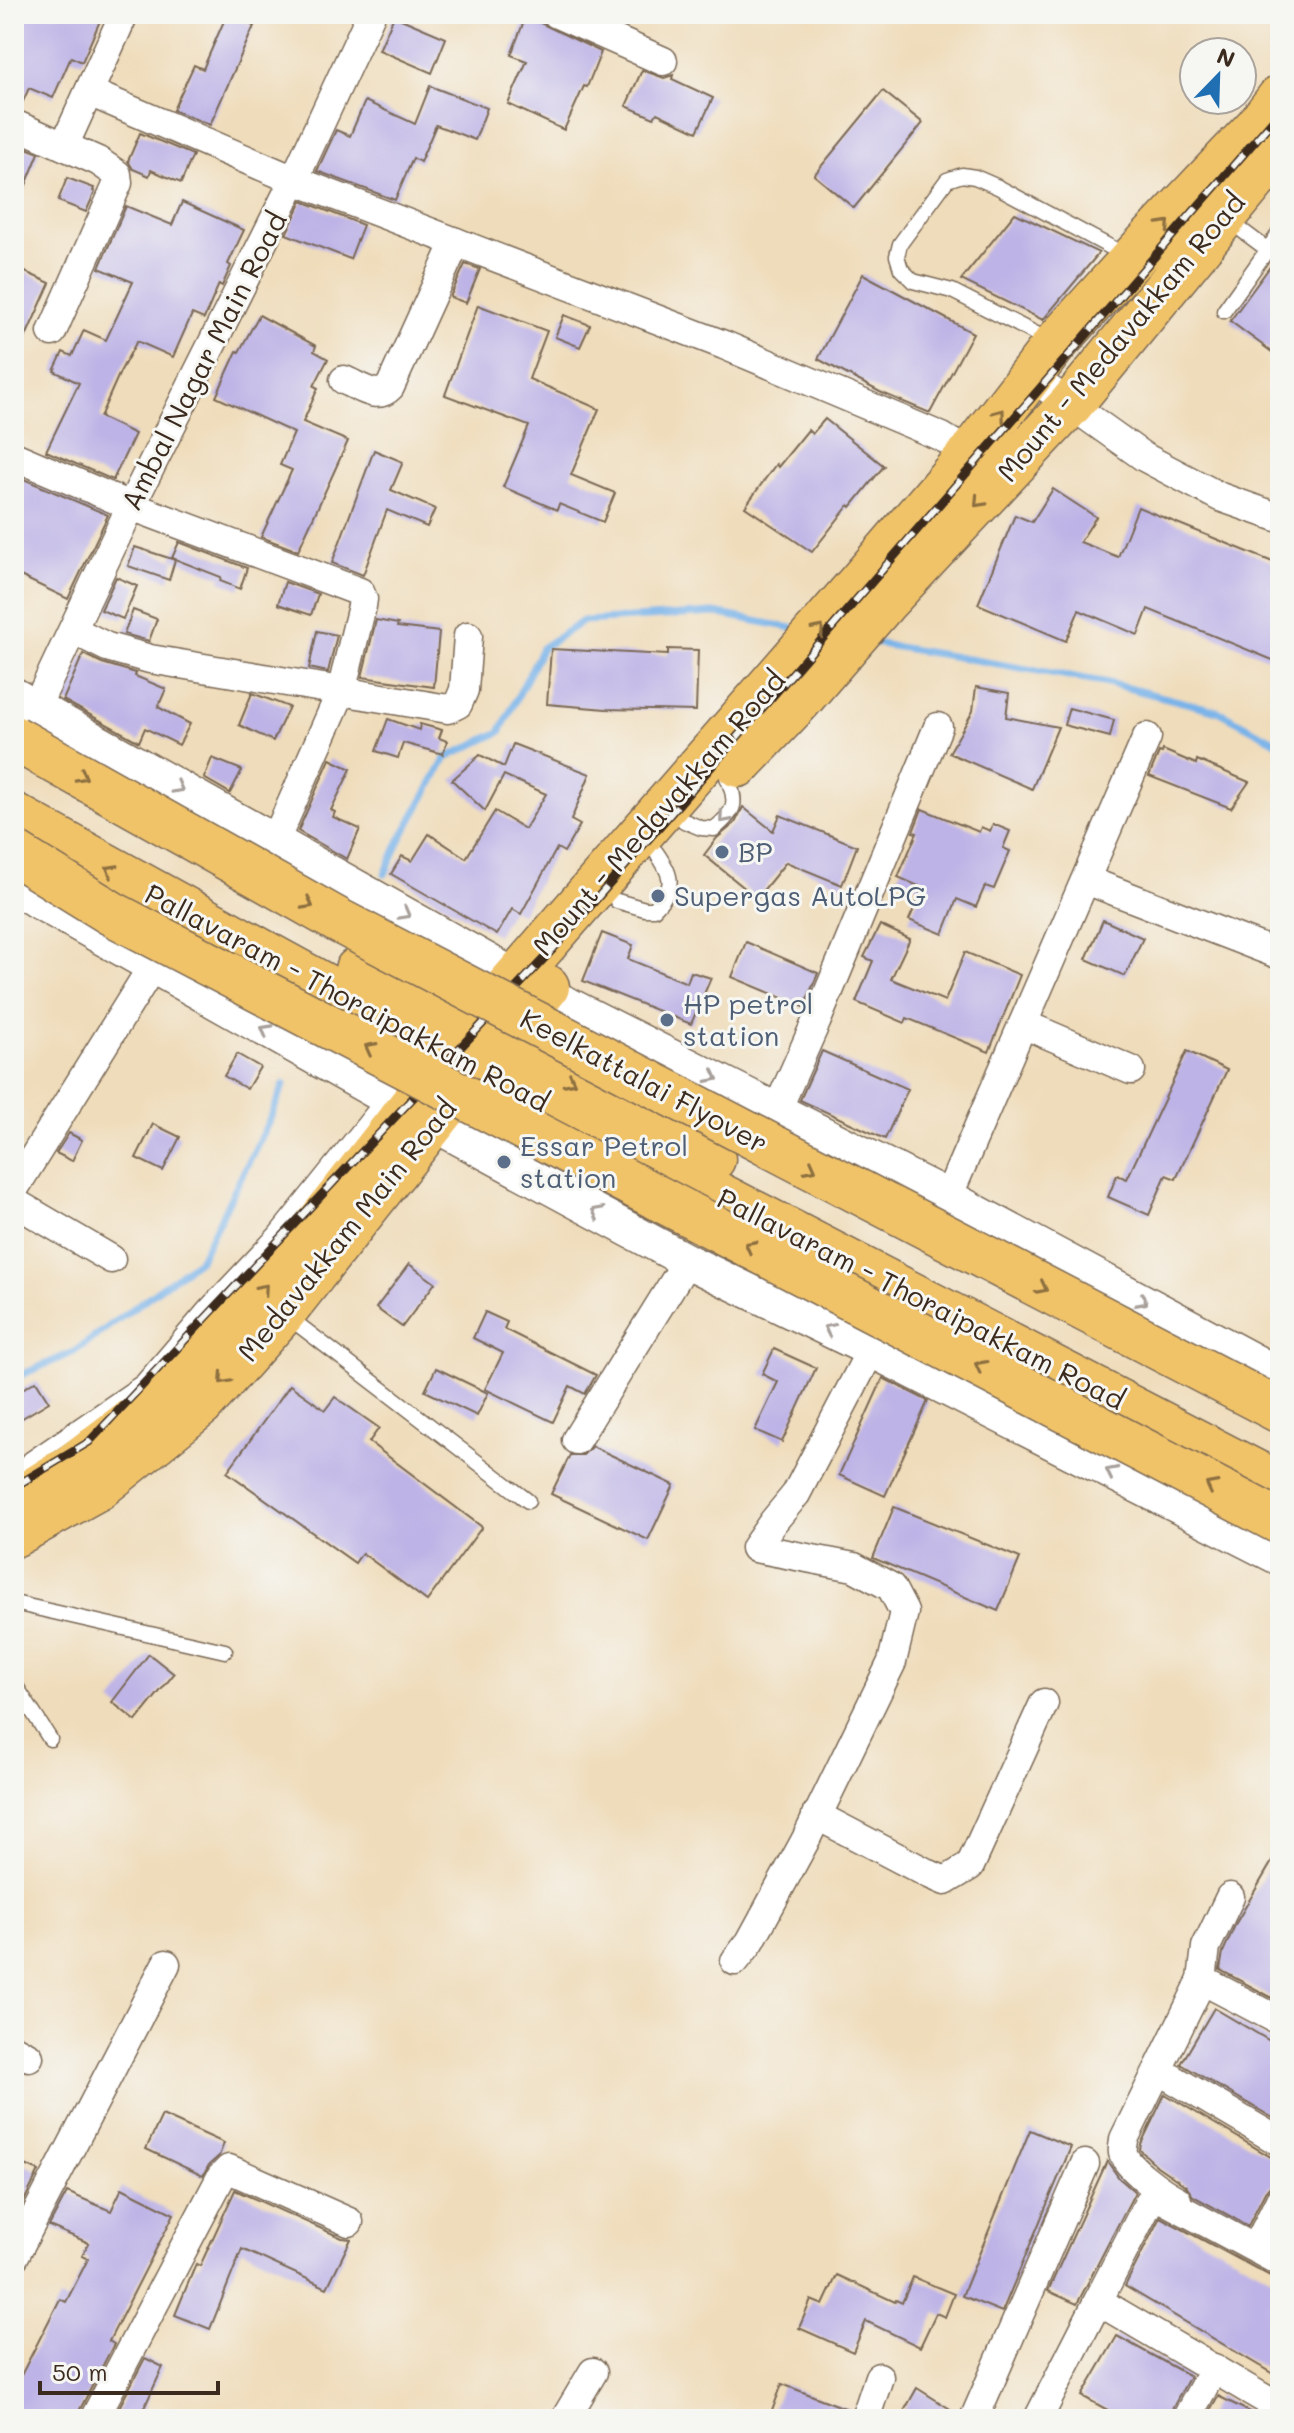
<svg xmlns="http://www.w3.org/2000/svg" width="1294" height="2433" font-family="Mali,sans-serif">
	<rect width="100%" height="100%" fill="#f6f6f2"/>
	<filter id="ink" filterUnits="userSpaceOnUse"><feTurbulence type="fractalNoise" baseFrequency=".0125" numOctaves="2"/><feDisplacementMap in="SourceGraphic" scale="16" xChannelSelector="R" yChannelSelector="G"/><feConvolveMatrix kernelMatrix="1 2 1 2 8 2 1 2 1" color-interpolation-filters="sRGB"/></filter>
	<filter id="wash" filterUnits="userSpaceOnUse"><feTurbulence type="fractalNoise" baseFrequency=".006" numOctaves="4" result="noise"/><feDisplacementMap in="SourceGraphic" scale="32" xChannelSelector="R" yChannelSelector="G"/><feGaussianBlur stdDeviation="1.8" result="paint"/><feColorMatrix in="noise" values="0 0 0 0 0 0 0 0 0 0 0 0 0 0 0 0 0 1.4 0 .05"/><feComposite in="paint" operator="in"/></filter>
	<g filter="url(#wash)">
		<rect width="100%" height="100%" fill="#efdcba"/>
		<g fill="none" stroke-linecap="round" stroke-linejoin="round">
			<!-- stream -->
			<g stroke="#79b3e9" stroke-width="7">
				<path d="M868,642L1104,682L1218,711L1280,744"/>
				<path d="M385,874L400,840L446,758L500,732L542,648L583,621L714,613L797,629"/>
				<path d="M14,1378L74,1352L200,1259L271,1117L284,1084"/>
			</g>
		</g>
		<g id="blocks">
			<!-- building -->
			<g fill="#bdb3e6">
				<path d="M14,14H103L82,62L71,57L53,98L29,88L20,108L14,107Z"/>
				<path d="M227,14L254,26L210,125L173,110L194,65L203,69Z"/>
				<path d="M394,16L446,38L432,73L379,50Z"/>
				<path d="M526,16L601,52L587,87L584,86L564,130L508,104L527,61L511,55Z"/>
				<path d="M642,70L664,78L673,75L672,79L713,98L697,132L657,113L654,118L626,106Z"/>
				<path d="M430,86L487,108L475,140L436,125L420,162L413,158L395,200L317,171L336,130L350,136L365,101L415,124Z"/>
				<path d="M883,91L923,123L854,208L814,175Z"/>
				<path d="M140,133L193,155L181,183L151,170L149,176L133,169L128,161Z"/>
				<path d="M14,143L39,153L15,212H14Z"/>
				<path d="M67,178L94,188L93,191L95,192L86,212L58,201Z"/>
				<path d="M302,201L363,225L350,259L286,234Z"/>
				<path d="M182,202L244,230L228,264L231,266L222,286L219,284L204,319L192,314L173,357L137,341L120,372L100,417L135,434L113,480L46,451L79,383L54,371L63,352L72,356L84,330L106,340L133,282L99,268L126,206L172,225Z"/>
				<path d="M1015,213L1099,253L1043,320L961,280Z"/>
				<path d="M1280,253V358L1230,321Z"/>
				<path d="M465,264L480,269L466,303L450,297Z"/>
				<path d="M14,267L50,283L14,363Z"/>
				<path d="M863,274L973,333L930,413L880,392L818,359Z"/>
				<path d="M478,305L547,331L529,379L599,409L571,475L615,493L603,522L559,504L557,510L503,487L529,426L445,395Z"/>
				<path d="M259,315L316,346L314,351L328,359L314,386L318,388L303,422L348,441L298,551L261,537L292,470L280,465L294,433L216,397L237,351L239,352Z"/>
				<path d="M564,315L590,325L580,347L555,337Z"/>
				<path d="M825,419L884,466L851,507L849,505L812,552L745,507L776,464L778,467L808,430L812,434Z"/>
				<path d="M374,450L403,462L391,490L435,509L427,527L387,510L363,575L332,563Z"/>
				<path d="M19,477L108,515L68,599L14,573V488Z"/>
				<path d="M1053,489L1096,517L1080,542L1118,557L1138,507L1280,565V663L1148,609L1138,635L1079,610L1066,641L978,604L1015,515L1032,522Z"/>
				<path d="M179,542L247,568L240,589L220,581L221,577L172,558Z"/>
				<path d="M135,547L175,560L169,580L128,566Z"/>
				<path d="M116,577L137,586L123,619L101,610Z"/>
				<path d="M285,582L318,594L311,615L278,604Z"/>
				<path d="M133,610L157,619L149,641L124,634Z"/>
				<path d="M376,620L398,624L397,627L439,632L434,687L362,677Z"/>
				<path d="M317,631L337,635L328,672L309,668Z"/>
				<path d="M551,649L668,655V649L698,650L696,711L606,709L547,704Z"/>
				<path d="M83,654L102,663L136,673L135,676L166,689L158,707L190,724L179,745L145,728L139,742L63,700Z"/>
				<path d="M976,687L1009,693L1006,717L1058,727L1032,789L949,753L973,711Z"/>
				<path d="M252,693L289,707L273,741L239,725Z"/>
				<path d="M1069,708L1114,720L1110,737L1064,725Z"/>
				<path d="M388,719L419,730L420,724L442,730L439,738L447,741L443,754L403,743L398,758L376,751Z"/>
				<path d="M513,744L590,774L571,820L580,825L564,852L557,848L521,914L512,909L497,935L391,874L402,856L412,861L429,834L466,858L495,811L525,829L546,794L504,775L485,811L452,780L480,755L504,767Z"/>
				<path d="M1163,750L1196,764L1197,760L1249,782L1231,808L1149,776L1159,752L1162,753Z"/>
				<path d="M212,758L242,770L230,793L204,778Z"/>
				<path d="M330,759L351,769L331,810L335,812L333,817L360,829L347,859L298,831Z"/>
				<path d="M743,807L773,831L780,815L857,846L842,885L786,862L757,898L704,855L717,838L735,823Z"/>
				<path d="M922,809L979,832L981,827L990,831L993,824L1010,831L1003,848L1010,851L994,889L985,886L976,907L957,899L943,934L909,920L923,888L898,877L917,833L913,832Z"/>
				<path d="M1103,920L1143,938L1125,976L1086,959Z"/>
				<path d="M880,925L910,939L891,979L945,1001L965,952L1020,975L989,1052L907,1018L905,1023L856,1002L873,961L864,957Z"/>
				<path d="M602,933L633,945L628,959L687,983L691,972L711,978L691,1024L583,981Z"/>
				<path d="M746,942L818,973L804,1007L732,977Z"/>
				<path d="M822,1051L908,1089L885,1139L800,1100Z"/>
				<path d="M1187,1051L1227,1070L1176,1179L1166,1175L1149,1215L1108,1197L1117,1175L1127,1179Z"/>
				<path d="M237,1054L260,1067L247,1089L224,1076Z"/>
				<path d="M153,1124L180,1137L163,1171L136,1158Z"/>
				<path d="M69,1133L82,1140L72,1161L56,1153Z"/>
				<path d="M409,1264L435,1283L402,1327L376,1308Z"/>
				<path d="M485,1312L507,1322L504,1329L596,1375L585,1394L570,1386L553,1422L485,1389L503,1353L473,1338Z"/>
				<path d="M774,1349L816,1368L782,1442L755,1430L778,1382L762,1374Z"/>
				<path d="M436,1368L488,1393L477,1416L425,1391Z"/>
				<path d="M883,1378L928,1401L885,1496L839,1475Z"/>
				<path d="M36,1381L49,1402L14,1423V1394Z"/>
				<path d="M290,1385L325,1410L335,1397L379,1428L369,1442L482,1527L427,1601L362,1553L355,1563L227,1472Z"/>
				<path d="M592,1446L674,1485L648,1540L551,1494L570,1455H583Z"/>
				<path d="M894,1507L1020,1558L998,1611L873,1558Z"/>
				<path d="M149,1654L174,1674L136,1721L112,1702Z"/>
				<path d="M1280,1848V2002L1220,1970L1223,1952L1236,1923Z"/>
				<path d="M1214,2008L1280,2047V2122L1181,2064Z"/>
				<path d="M1165,2094L1271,2157L1280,2159V2183L1271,2185L1265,2192L1248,2226L1193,2196L1186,2186L1157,2166L1140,2150L1141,2144Z"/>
				<path d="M162,2115L224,2143L219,2156L209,2165L203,2176L146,2149Z"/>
				<path d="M1030,2130L1071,2147L1002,2312L962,2296Z"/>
				<path d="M14,2160L39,2171L20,2209L14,2207Z"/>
				<path d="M1107,2161L1119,2178L1135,2192L1077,2304L1048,2291Z"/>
				<path d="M122,2188L174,2214L109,2341L114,2344L79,2411L77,2419H14V2389L60,2299L66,2302L88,2259L82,2256L89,2243L49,2226L67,2192L111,2211Z"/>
				<path d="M235,2190L342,2238L351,2239L327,2288L242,2249L210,2329L175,2315L196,2264L200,2266Z"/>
				<path d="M1160,2217L1272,2277L1280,2279V2378L1125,2286Z"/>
				<path d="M837,2275L895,2302L896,2300L902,2303L913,2277L954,2294L945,2317L936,2313L920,2347L866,2321L853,2352L799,2328L811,2300L823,2305Z"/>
				<path d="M1117,2336L1190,2376L1171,2411L1169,2419H1124L1082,2396Z"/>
				<path d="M145,2358L163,2367L139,2419H113Z"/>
				<path d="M782,2384L850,2410L848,2419H769Z"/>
				<path d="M917,2388L958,2414L957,2419H913L903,2413Z"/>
				<path d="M1218,2396L1264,2419H1205Z"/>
			</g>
		</g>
	</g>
	<g filter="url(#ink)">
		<use href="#blocks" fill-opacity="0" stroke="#7a6855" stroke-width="2"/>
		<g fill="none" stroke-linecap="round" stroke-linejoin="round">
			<!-- service casing -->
			<g stroke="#7a6855" stroke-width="17">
				<g id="service">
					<path d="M1228,220L1268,250"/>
					<path d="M1224,311L1280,232"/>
					<path d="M1052,342L952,291L913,281L901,269L897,256L900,244L947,180L962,175L975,177L998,187L1127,256"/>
					<path d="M684,821L701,828L714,829C736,811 738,803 727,777"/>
					<path d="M617,901L645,909H654C676,886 673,877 656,852"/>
					<path d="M287,1316L528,1501"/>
					<path d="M14,1478L30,1459L142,1382L206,1307L276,1233L385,1097"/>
					<path d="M14,1603L225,1651"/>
					<path d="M14,1683L50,1739"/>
				</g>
			</g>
			<!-- minor casing -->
			<g stroke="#7a6855" stroke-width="31">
				<g id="minor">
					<path d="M557,14L663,61"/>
					<path d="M89,92L294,180L724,345L942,437L970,454"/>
					<path d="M14,124L98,161L117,174L118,183L52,332"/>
					<path d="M64,146L124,14"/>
					<path d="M1029,375L1144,457L1220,497L1280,518"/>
					<path d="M344,380C359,386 377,401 390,387L456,242"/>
					<path d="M14,456L131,506L360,592L363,599L362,606L341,692L275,841"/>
					<path d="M73,630L107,647L150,659L448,709L458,704L464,690L468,636"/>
					<path d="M27,726L131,506L294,180L371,14"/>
					<path d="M1086,880L1280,955"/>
					<path d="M1023,1024L1131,1070"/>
					<path d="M777,1110L817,1020L938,727"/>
					<path d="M14,1189L152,967"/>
					<path d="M948,1197L1147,737"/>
					<path d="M14,1202L111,1259"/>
					<path d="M576,1440L687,1261"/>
					<path d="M816,1815L929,1874L945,1881L970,1866L1044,1703"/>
					<path d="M735,1961L750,1942L805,1841L892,1662L904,1612L891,1587L854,1567L755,1548L773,1522L796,1494L871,1350"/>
					<path d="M1202,1980L1280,2021"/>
					<path d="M14,2049L29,2057"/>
					<path d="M1158,2070L1280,2142"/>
					<path d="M1177,2200C1163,2193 1127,2168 1123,2153C1122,2148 1124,2144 1124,2139L1202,1980L1206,1947L1230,1897"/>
					<path d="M1258,2244L1280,2200"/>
					<path d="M14,2257L166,1964"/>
					<path d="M1280,2262L1164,2200L1154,2198L1149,2202L1098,2301L1280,2408"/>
					<path d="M94,2419L221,2177L229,2169L349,2222"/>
					<path d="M565,2419L593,2372"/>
					<path d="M865,2419L879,2377"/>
					<path d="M974,2419L1085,2164"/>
					<path d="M1038,2419L1098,2301"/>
					<path d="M1186,2419L1214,2368"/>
				</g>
			</g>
			<!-- tertiary casing -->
			<g stroke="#7a6855" stroke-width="37">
				<g id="tertiary">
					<path d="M14,695L543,992L948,1197L1280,1375"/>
					<path d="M14,888L433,1124L687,1261L871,1350L1280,1558"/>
				</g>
			</g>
			<!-- primary casing -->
			<g stroke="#7a6855" stroke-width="47">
				<g id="primary">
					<path d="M738,765L799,701L884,603L1071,404L1280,149"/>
					<path d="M14,815L476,1069L1280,1485"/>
					<path d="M357,970L502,1044L713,1159"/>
					<path d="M14,1502L70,1467L178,1385L294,1254L471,1029L861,581L970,454L1055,344L1132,259L1257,127L1280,97"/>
					<path d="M14,1535L98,1488L201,1405L283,1313L476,1069L502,1044L547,987"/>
				</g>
			</g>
			<!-- service -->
			<use href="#service" stroke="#fff" stroke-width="14"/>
			<!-- minor -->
			<use href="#minor" stroke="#fff" stroke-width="28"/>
			<!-- tertiary -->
			<use href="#tertiary" stroke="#fff" stroke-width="34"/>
			<!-- primary -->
			<use href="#primary" stroke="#f1c369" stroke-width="44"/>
			<!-- rail casing -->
			<g stroke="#3b2a1e" stroke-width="9">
				<path id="rail" d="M14,1487L89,1442L552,950L1280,112"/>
			</g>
			<!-- rail -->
			<use href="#rail" stroke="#f6f6f2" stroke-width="6" stroke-dasharray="18" stroke-linecap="butt"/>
			<!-- primary-bridge casing -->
			<g stroke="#7a6855" stroke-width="47" stroke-linecap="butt">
				<g id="primary-bridge">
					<path d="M14,738L339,921L1280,1411"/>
					<path d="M14,853L111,913L1280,1522"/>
				</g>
			</g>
			<!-- primary-bridge -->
			<use href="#primary-bridge" stroke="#f1c369" stroke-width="44"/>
		</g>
		<!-- one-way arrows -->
		<defs><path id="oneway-chevron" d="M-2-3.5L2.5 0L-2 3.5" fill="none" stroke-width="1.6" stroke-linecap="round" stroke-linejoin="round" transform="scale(2)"/></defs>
		<g stroke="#8d6f40">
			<use href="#oneway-chevron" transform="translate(1165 225) rotate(-47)"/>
			<use href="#oneway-chevron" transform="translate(1000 414) rotate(-53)"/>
			<use href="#oneway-chevron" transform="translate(979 502) rotate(133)"/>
			<use href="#oneway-chevron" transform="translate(819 630) rotate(-49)"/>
			<use href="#oneway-chevron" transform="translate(82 776) rotate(29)"/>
			<use href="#oneway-chevron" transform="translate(111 870) rotate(-151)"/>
			<use href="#oneway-chevron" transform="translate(308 904) rotate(29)"/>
			<use href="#oneway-chevron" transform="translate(370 1048) rotate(-152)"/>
			<use href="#oneway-chevron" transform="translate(570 1081) rotate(28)"/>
			<use href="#oneway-chevron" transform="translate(811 1168) rotate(28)"/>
			<use href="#oneway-chevron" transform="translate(750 1246) rotate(-152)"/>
			<use href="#oneway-chevron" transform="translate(1042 1288) rotate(27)"/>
			<use href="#oneway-chevron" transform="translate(263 1289) rotate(-49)"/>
			<use href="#oneway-chevron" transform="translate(980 1366) rotate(-152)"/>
			<use href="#oneway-chevron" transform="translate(224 1379) rotate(132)"/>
			<use href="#oneway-chevron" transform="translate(1211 1486) rotate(-152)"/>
		</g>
		<g stroke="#a79f9a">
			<use href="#oneway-chevron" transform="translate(178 788) rotate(29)"/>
			<use href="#oneway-chevron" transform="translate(724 818) rotate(131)"/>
			<use href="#oneway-chevron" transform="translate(405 914) rotate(29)"/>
			<use href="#oneway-chevron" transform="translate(266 1030) rotate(-151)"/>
			<use href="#oneway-chevron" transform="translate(713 1077) rotate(27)"/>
			<use href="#oneway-chevron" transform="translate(597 1212) rotate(-152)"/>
			<use href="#oneway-chevron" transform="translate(1142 1301) rotate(28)"/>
			<use href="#oneway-chevron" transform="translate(829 1329) rotate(-154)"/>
			<use href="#oneway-chevron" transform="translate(1111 1472) rotate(-153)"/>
		</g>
	</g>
	<!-- markers -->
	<g fill="#5c6f8a" stroke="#f6f6f2" stroke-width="3">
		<circle cx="722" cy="852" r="8"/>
		<circle cx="658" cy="896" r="8"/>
		<circle cx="667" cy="1020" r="8"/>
		<circle cx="504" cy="1162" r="8"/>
	</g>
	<g text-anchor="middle" stroke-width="6" stroke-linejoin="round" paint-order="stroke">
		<!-- street labels -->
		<g font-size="28" fill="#3b2a1e" stroke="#f6f6f2">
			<text transform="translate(1121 337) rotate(-50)" y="10">Mount - Medavakkam Road</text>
			<text transform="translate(204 361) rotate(-63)" y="10">Ambal Nagar Main Road</text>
			<text transform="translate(659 813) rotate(-49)" y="10">Mount - Medavakkam Road</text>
			<text transform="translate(347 998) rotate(28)" y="10">Pallavaram - Thoraipakkam Road</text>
			<text transform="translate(644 1081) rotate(28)" y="10">Keelkattalai Flyover</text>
			<text transform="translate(347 1230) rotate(-51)" y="10">Medavakkam Main Road</text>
			<text transform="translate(921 1299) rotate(27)" y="10">Pallavaram - Thoraipakkam Road</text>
		</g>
		<!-- service labels -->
		<g font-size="28" fill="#4e5e75" stroke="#f6f6f2" text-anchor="start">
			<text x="738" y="862">BP</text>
			<text x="674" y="906">Supergas AutoLPG</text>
			<text x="683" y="1014">HP petrol<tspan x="683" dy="32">station</tspan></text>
			<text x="520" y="1156">Essar Petrol<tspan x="520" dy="32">station</tspan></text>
		</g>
	</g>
	<!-- margin -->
	<rect width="1294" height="2433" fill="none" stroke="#f6f6f2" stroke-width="48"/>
	<!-- north arrow -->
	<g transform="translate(1218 76) rotate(23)"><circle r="38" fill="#f6f6f2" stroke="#aba49d" stroke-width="2"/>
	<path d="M0-6L14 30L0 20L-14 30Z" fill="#1f6fb2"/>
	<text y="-12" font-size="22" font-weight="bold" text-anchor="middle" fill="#3b2a1e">N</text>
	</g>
	<!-- scale -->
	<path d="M40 2381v12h178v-12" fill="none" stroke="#3b2a1e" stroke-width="4"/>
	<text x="52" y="2381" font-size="24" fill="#3b2a1e" stroke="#f6f6f2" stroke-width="6" paint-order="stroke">50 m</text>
</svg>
